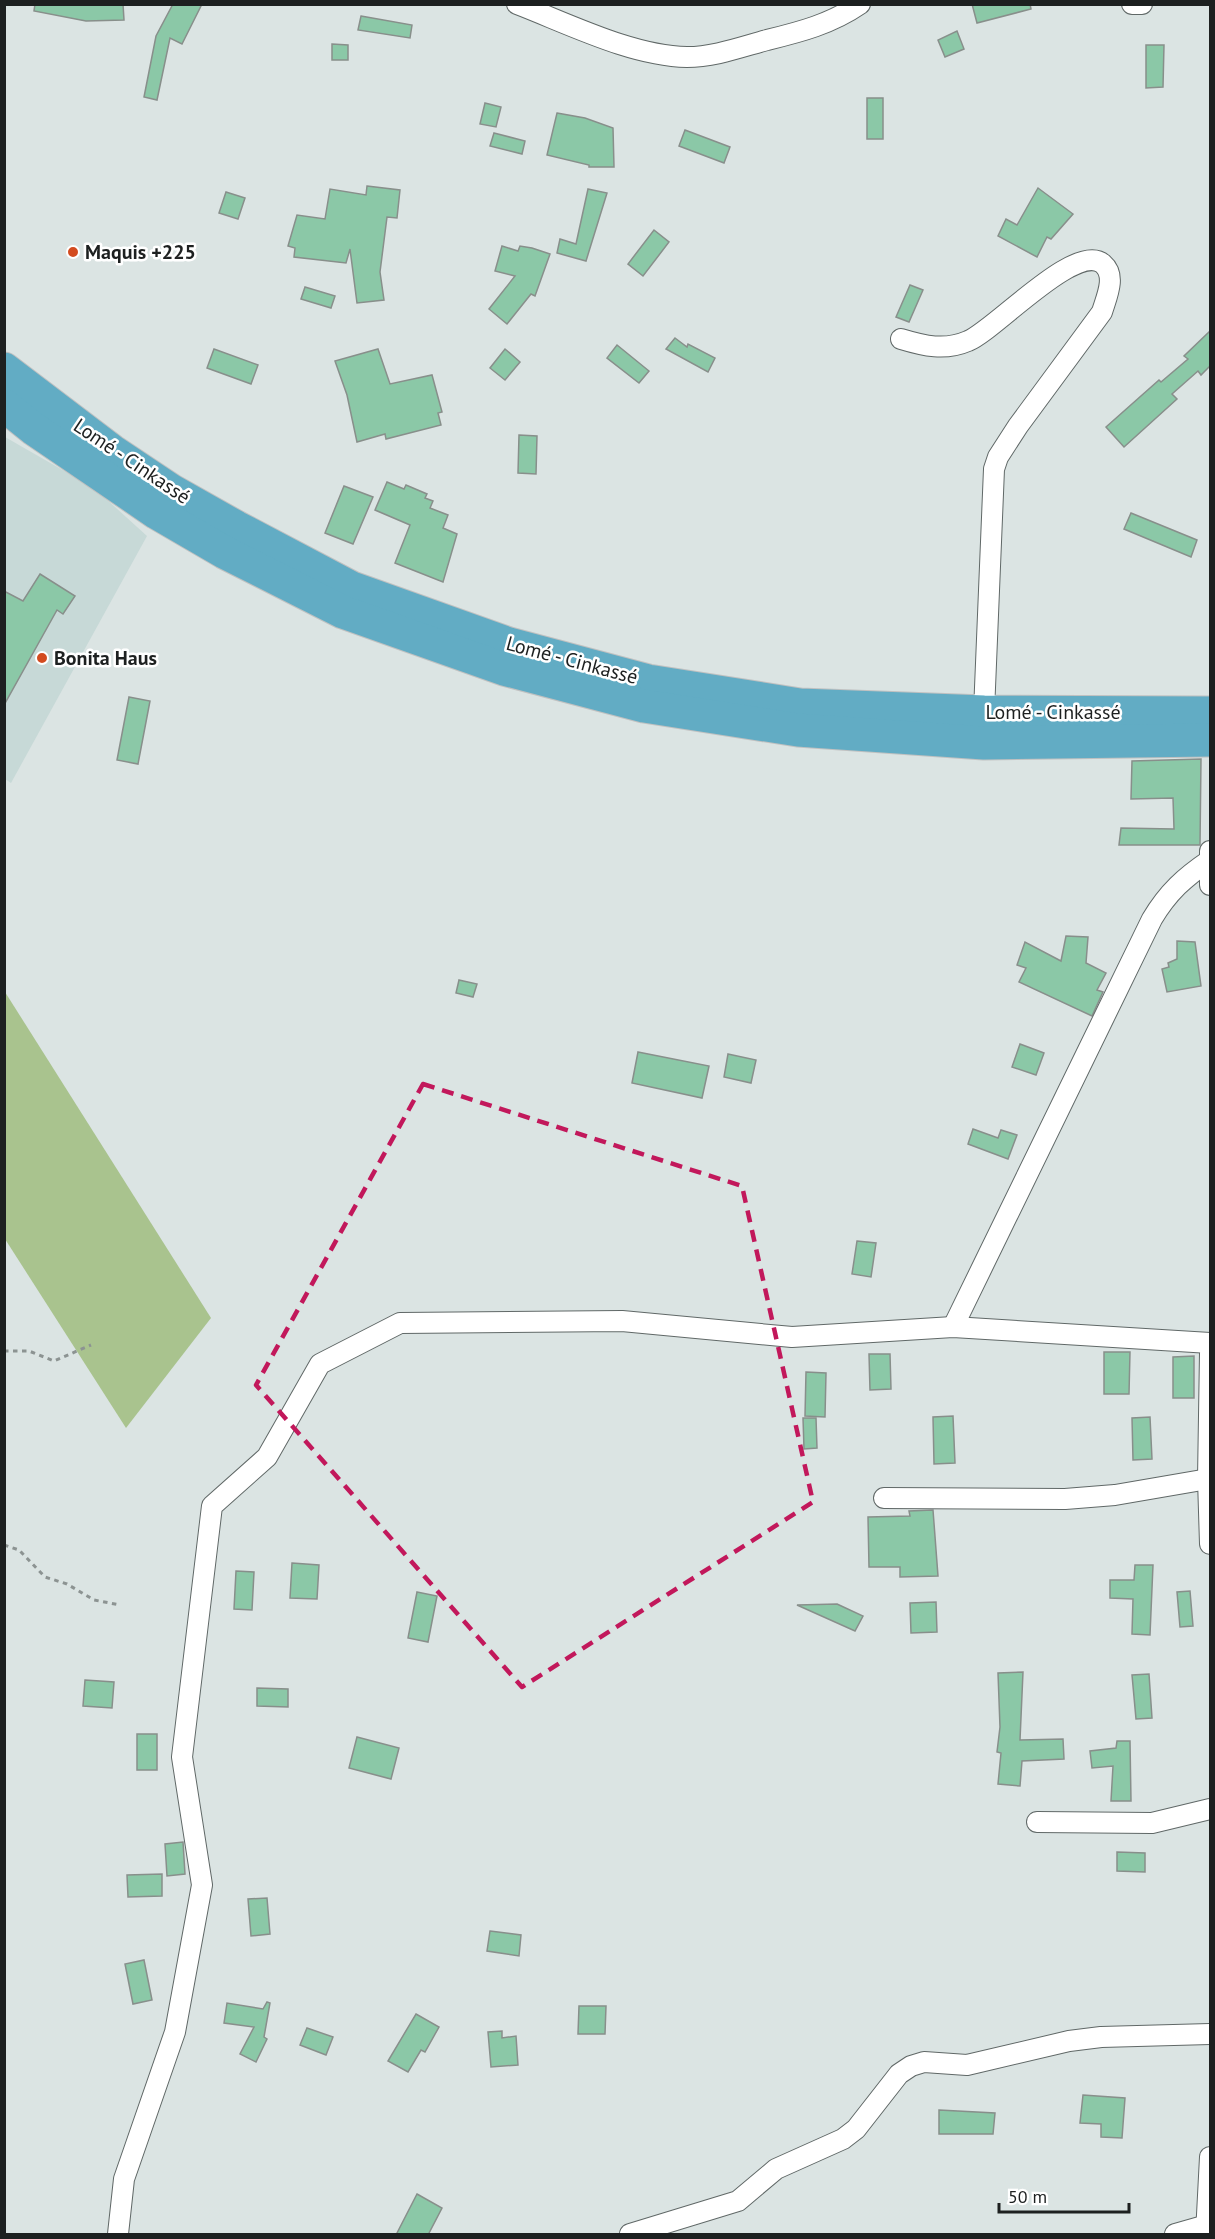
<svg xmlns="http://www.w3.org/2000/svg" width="1215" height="2239" font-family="'PT Sans',sans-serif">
	<rect width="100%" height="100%" fill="#dbe4e3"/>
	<!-- built -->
	<path fill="#c7d9d7" d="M5,437L94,488L147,536L11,783L5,779Z"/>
	<!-- green -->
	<path fill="#a9c38e" d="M5,992L211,1318L126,1428L5,1239Z"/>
	<!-- building -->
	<g fill="#8bc8a7" stroke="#888f8b" stroke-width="1.5">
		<path d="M35,4H123L124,20L86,21L34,11Z"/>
		<path d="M173,4H202L182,44L170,38L157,100L144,97L156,36Z"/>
		<path d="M972,4H1030L1031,9L977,23Z"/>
		<path d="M361,16L412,25L410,38L358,30Z"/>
		<path d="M957,31L964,49L945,57L938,40Z"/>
		<path d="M332,44L348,45V60H332Z"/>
		<path d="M1146,45H1164L1163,87L1146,88Z"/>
		<rect x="867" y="98" width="16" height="41"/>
		<path d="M485,103L501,107L496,127L480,124Z"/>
		<path d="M557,113L585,118L613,128L614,167H589V165L547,155Z"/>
		<path d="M685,130L730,147L724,163L679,146Z"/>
		<path d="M494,133L525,141L522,154L490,146Z"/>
		<path d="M367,186L400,190L397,218L387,217L380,272L384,300L357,303L350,249L346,263L294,257L295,248L288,246L297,215L325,219L330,189L366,195Z"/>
		<path d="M1038,188L1073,214L1051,239L1047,237L1037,257L998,236L1006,219L1017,225Z"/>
		<path d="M588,189L607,193L586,261L557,253L560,239L576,244Z"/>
		<path d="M226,192L245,198L238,219L219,213Z"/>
		<path d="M654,230L669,242L643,276L628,264Z"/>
		<path d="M502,246L518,251L520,246L532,248L550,254L535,296L531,294L507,324L489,309L515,276L495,271Z"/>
		<path d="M910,285L923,290L909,322L896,317Z"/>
		<path d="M305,287L335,296L331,308L301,299Z"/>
		<path d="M1210,331V366L1201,375L1198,371L1172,394L1177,399L1124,447L1106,427L1159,380L1161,382L1188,359L1184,356Z"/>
		<path d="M675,338L687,347L688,344L715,358L708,372L666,349Z"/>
		<path d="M617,345L649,371L639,383L607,358Z"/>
		<path d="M214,349L258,365L251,384L207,368Z"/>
		<path d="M378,349L390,384L432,375L442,412L438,413L441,425L386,439L385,434L357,442L347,395L335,361Z"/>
		<path d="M505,349L520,362L505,380L490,368Z"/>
		<path d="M519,435L537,436L536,474L518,473Z"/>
		<path d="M387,482L404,489L406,485L427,494L425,498L433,501L430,508L448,515L443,528L457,534L443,582L395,563L410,525L375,510Z"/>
		<path d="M344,486L373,497L353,544L325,533Z"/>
		<path d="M1131,513L1197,540L1191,557L1124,529Z"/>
		<path d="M40,574L75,596L63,614L57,610L4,705V591L23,601Z"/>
		<path d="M129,697L150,701L138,764L117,760Z"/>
		<path d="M1201,759L1200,845H1119L1121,828L1174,829L1173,798L1131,799L1132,761Z"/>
		<path d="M1066,936L1088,937L1086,963L1106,973L1097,990L1103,992L1092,1016L1019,982L1026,968L1017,965L1025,942L1061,961Z"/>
		<path d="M1177,941L1195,942L1201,986L1167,992L1162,969L1169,967L1168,963L1177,959Z"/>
		<path d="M459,980L477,984L473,997L456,993Z"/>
		<path d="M1020,1044L1044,1053L1036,1075L1012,1067Z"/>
		<path d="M638,1052L709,1066L702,1098L632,1083Z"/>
		<path d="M728,1054L756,1060L751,1083L724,1077Z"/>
		<path d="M973,1129L998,1138L1001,1130L1017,1135L1008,1159L968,1144Z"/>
		<path d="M857,1241L876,1243L871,1277L852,1274Z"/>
		<path d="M1104,1352H1130L1129,1394H1104Z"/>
		<path d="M869,1354H890L891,1389L870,1390Z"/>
		<path d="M1194,1356V1398H1173V1357Z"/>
		<path d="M806,1372L826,1373L825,1417L805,1416Z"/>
		<path d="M953,1416L955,1463L934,1464L933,1417Z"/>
		<path d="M1150,1417L1152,1459L1133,1460L1132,1418Z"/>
		<path d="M803,1418H816L817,1448L804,1449Z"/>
		<path d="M933,1510L938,1576L900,1577V1567H869L868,1517L910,1516L909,1511Z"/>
		<path d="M292,1563L319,1565L317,1599L290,1598Z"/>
		<path d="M1135,1565H1153L1150,1635L1132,1634L1133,1599L1110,1598V1580H1134Z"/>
		<path d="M236,1571L254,1572L252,1610L234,1609Z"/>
		<path d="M1190,1591L1193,1626L1180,1627L1177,1592Z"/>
		<path d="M417,1592L437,1596L428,1642L408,1638Z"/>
		<path d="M936,1602L937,1632L911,1633L910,1603Z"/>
		<path d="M837,1604L863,1616L855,1631L797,1605Z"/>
		<path d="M1023,1672L1020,1740L1063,1739L1064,1759L1022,1761L1020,1786L998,1784L1001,1753L997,1752L1000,1727L998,1673Z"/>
		<path d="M1149,1674L1152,1718L1136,1719L1132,1675Z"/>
		<path d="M85,1680L114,1682L112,1708L83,1706Z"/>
		<path d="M257,1688L288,1689V1707L257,1706Z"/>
		<rect x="137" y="1734" width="20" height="36"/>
		<path d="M357,1737L399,1748L391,1779L349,1768Z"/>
		<path d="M1117,1741H1130L1131,1801H1111L1113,1766L1092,1768L1090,1751L1116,1748Z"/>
		<path d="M183,1842L185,1874L167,1876L165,1844Z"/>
		<path d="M1117,1852L1145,1853V1872L1117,1871Z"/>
		<path d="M162,1874V1896L128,1897L127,1875Z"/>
		<path d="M267,1898L270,1934L251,1936L248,1899Z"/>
		<path d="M490,1931L521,1935L519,1956L487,1951Z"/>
		<path d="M144,1960L152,2000L133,2004L125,1964Z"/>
		<path d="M267,2002L270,2003L264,2037L267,2039L256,2062L240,2054L254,2027L224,2023L227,2003L263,2009Z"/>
		<path d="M579,2006H606L605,2034H578Z"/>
		<path d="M416,2014L439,2027L425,2052L421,2050L408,2072L388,2061Z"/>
		<path d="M307,2028L333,2037L326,2055L300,2045Z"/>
		<path d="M502,2031V2038L516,2036L518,2065L491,2067L488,2032Z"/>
		<path d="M1083,2095L1125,2098L1122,2138L1101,2137V2124L1080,2123Z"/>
		<path d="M939,2110L995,2113L993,2134H939Z"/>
		<path d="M417,2194L442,2208L428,2235H396Z"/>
	</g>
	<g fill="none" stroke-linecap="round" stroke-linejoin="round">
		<!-- minor casing -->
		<g stroke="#606867" stroke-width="22">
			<g id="minor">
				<path d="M517,4C569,24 632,56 687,57C714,57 741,47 767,40C800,32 831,24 860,4"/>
				<path d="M1132,4H1142"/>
				<path d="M901,339C924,346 945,351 968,341C995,330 1076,241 1103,264C1117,276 1106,298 1102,312L1018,426L998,457L994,469L984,712"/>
				<path d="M1210,851V885"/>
				<path d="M953,1327L1152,919C1168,892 1185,877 1210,860"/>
				<path d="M1210,1353L1208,1479L1210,1544"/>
				<path d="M884,1498L1065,1499L1115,1495L1208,1479"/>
				<path d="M1037,1822L1152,1823L1210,1809"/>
				<path d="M118,2234L124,2179L175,2032L202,1885L182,1757L212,1506L267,1457L320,1364L400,1323L622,1321L792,1337L953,1327L1210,1343"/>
				<path d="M630,2234L738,2201L776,2169L843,2139L856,2129L899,2074L911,2066L924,2062L967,2065L1069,2041L1101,2037L1210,2034"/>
				<path d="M1175,2234L1210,2224"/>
				<path d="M1206,2234L1210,2157"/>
			</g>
		</g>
		<!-- trunk casing -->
		<g stroke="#c0c1c1" stroke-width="35">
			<g id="trunk">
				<path d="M4,369L112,451L172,491L236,527L352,588L509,644L648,681L800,705L984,712L1210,713"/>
				<path d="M4,405L34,429L157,513L224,552L343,612L504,669L644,706L798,730L984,743L1210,740"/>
			</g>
		</g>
		<!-- path -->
		<g stroke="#8c9392" stroke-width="3" stroke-dasharray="4.5 4.5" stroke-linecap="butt">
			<path d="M4,1351H29L54,1361L91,1345"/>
			<path d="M4,1545L19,1550L45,1577L67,1584L94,1600L120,1605"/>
		</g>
		<!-- minor -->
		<use href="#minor" stroke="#fff" stroke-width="20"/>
		<!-- trunk -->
		<use href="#trunk" stroke="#62acc4" stroke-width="33"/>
	</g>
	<!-- marked area -->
	<path fill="none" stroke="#c2185b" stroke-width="4.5" stroke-dasharray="12 8" stroke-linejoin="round" d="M423,1084L742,1186L813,1502L522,1687L256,1385Z"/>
	<!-- markers -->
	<g fill="#d34b1f" stroke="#fff" stroke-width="2">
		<circle cx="73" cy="252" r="6"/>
		<circle cx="42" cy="658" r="6"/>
	</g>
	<g text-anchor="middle" stroke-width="5" stroke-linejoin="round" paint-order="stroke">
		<!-- poi labels -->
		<g font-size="20" font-weight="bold" fill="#1d2020" stroke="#fff" text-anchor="start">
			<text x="85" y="259">Maquis +225</text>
			<text x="54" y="665">Bonita Haus</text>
		</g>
		<!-- street labels -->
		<g font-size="20" fill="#1d2020" stroke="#fff">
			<text transform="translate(132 461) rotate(34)" y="7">Lomé - Cinkassé</text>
			<text transform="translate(572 660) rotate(15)" y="7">Lomé - Cinkassé</text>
			<text x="1053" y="719">Lomé - Cinkassé</text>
		</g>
	</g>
	<!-- border -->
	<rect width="1215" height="2239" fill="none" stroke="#1d2020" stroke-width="12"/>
	<!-- scale -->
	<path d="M999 2203v9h130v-9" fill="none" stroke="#1d2020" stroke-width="3"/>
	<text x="1008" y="2203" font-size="18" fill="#1d2020" stroke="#ffffff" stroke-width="4.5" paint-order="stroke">50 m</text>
</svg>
